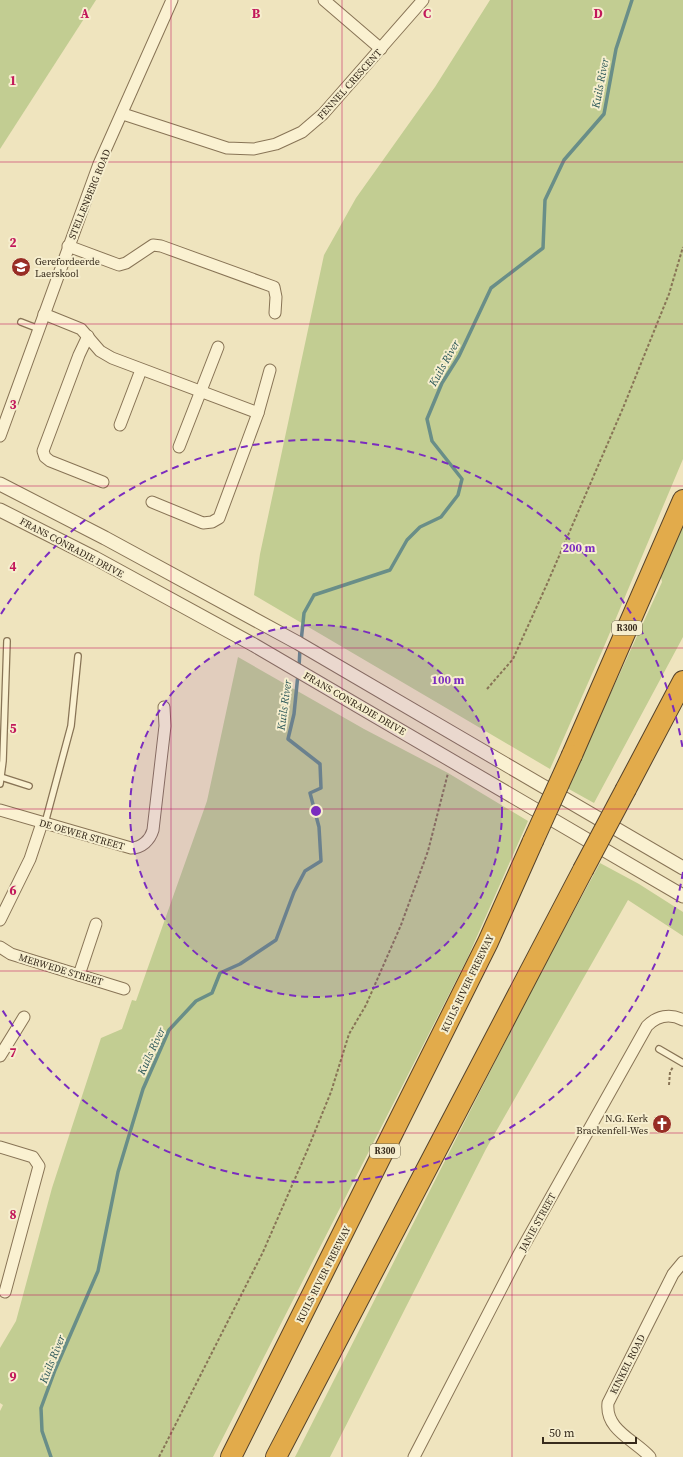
<svg xmlns="http://www.w3.org/2000/svg" width="683" height="1457" font-family="'Source Serif 4',serif">
	<rect width="100%" height="100%" fill="#efe4be"/>
	<!-- green -->
	<g fill="#c2cd92">
		<path d="M0,0H96L0,149Z"/>
		<path d="M490,0H683V459L603,649L550,769L254,595L260,554L324,255L356,198L435,87Z"/>
		<path d="M683,520V637L594,803L567,788L662,582L660,572Z"/>
		<path d="M238,657L364,729L448,773L528,821L467,959L213,1457H0V1411L3,1405L0,1403V1348L16,1321L52,1188L101,1038L122,1029L132,1000L136,1001L207,801Z"/>
		<path d="M600,863L639,884L683,912V936L628,900L486,1149L330,1457H295L537,979Z"/>
	</g>
	<g fill="none" stroke-linecap="round" stroke-linejoin="round">
		<!-- stream -->
		<g stroke="#698e88" stroke-width="3.5">
			<path d="M301,642L304,613L314,595L390,570L407,540L420,527L441,517L458,495L462,479L432,441L427,419L442,383L459,356L491,288L543,248L545,200L564,160L604,114L616,49L632,0"/>
			<path d="M299,668L300,648"/>
			<path d="M51,1457L42,1431L41,1408L55,1370L98,1271L118,1172L143,1089L169,1030L196,1001L212,993L220,973L240,964L276,940L294,892L305,871L321,861L319,827L310,793L321,788L320,764L288,739L294,714L298,674"/>
		</g>
		<!-- service casing -->
		<g stroke="#887456" stroke-width="8">
			<g id="service">
				<path d="M21,322L39,329"/>
				<path d="M1,777L29,786"/>
				<path d="M0,784L3,761L7,641"/>
				<path d="M45,823L71,726L78,656"/>
				<path d="M659,1049L683,1063"/>
			</g>
		</g>
		<!-- minor casing -->
		<g stroke="#887456" stroke-width="13">
			<g id="minor">
				<path d="M324,0L381,49"/>
				<path d="M123,114L227,148L254,149L276,144L302,132L323,114L423,0"/>
				<path d="M68,246L119,265L126,263L153,245L161,246L274,287L276,297L275,313"/>
				<path d="M44,314L81,329L100,351L112,358L258,413"/>
				<path d="M88,336L79,355L43,451L45,457L50,461L103,482"/>
				<path d="M120,425L141,370"/>
				<path d="M0,436L99,164L172,0"/>
				<path d="M179,447L218,347"/>
				<path d="M152,502L203,523L212,522L219,518L258,413L270,370"/>
				<path d="M0,810L131,848C142,848 150,840 153,830L165,726L164,707"/>
				<path d="M0,920L30,859L42,823"/>
				<path d="M0,947L11,954L124,989"/>
				<path d="M79,975L96,924"/>
				<path d="M0,1056L24,1017"/>
				<path d="M0,1147L33,1157L39,1166L5,1292"/>
				<path d="M414,1457L518,1256L647,1026C657,1016 670,1013 683,1020"/>
				<path d="M650,1457C635,1440 605,1430 608,1403L673,1274L683,1262"/>
			</g>
		</g>
		<!-- tertiary casing -->
		<g stroke="#887456" stroke-width="15">
			<g id="tertiary">
				<path d="M0,484L105,538L298,643L683,868"/>
				<path d="M0,510L95,558L254,645L683,896"/>
			</g>
		</g>
		<!-- motorway casing -->
		<g stroke="#55422b" stroke-width="22">
			<g id="motorway">
				<path d="M572,755L683,500"/>
				<path d="M626,789L683,681"/>
				<path d="M231,1457L488,942L533,841"/>
				<path d="M276,1457L583,870"/>
			</g>
		</g>
		<!-- path -->
		<g stroke="#887456" stroke-width="2" stroke-dasharray="3 2" stroke-linecap="butt">
			<path d="M487,689L513,659L547,584L623,408L669,294L683,247"/>
			<path d="M669,1085L670,1072L673,1067"/>
			<path d="M159,1457L263,1252L307,1151L331,1092L349,1034L366,1005L401,925L428,851L448,773"/>
		</g>
		<!-- service -->
		<use href="#service" stroke="#faf1d1" stroke-width="5.5"/>
		<!-- minor -->
		<use href="#minor" stroke="#faf1d1" stroke-width="11"/>
		<!-- tertiary -->
		<use href="#tertiary" stroke="#faf1d1" stroke-width="13"/>
		<!-- motorway -->
		<use href="#motorway" stroke="#e2ab4b" stroke-width="20"/>
		<!-- motorway-bridge casing -->
		<g stroke="#55422b" stroke-width="22" stroke-linecap="butt">
			<g id="motorway-bridge">
				<path d="M533,841L572,755"/>
				<path d="M583,870L626,789"/>
			</g>
		</g>
		<!-- motorway-bridge -->
		<use href="#motorway-bridge" stroke="#e2ab4b" stroke-width="20"/>
	</g>
	<!-- grid -->
	<path fill="none" stroke="#c2185b" stroke-width="1" stroke-opacity="0.55" d="M171,0V1457M342,0V1457M512,0V1457M0,162H683M0,324H683M0,486H683M0,648H683M0,809H683M0,971H683M0,1133H683M0,1295H683"/>
	<!-- distance rings -->
	<circle cx="316" cy="811" r="186" fill="#7b2cbf" fill-opacity=".12"/>
	<g fill="none" stroke="#7b2cbf" stroke-width="2" stroke-dasharray="7 5">
		<circle cx="316" cy="811" r="186"/>
		<path d="M683 872A372 372 0 0 1 1 1008M1 614A372 372 0 0 1 683 750"/>
	</g>
	<!-- icons -->
	<defs>
		<g id="school-disc" transform="scale(1)"><circle r="9.5" fill="#982d25" stroke="#f6eece"/><path d="M0-5L7-2L0 1L-7-2ZM-4 1L0 2.5L4 1V4Q0 6-4 4Z" fill="#fff"/></g>
		<g id="church-disc" transform="scale(1)"><circle r="9.5" fill="#982d25" stroke="#f6eece"/><path d="M-1.2-6h2.4v3.5h3.3v2.4h-3.3V6h-2.4V-.1h-3.3v-2.4h3.3Z" fill="#fff"/></g>
	</defs>
	<g fill-rule="evenodd">
		<use href="#school-disc" x="21" y="267"/>
		<use href="#church-disc" x="662" y="1124"/>
	</g>
	<g text-anchor="middle" stroke-width="4" stroke-linejoin="round" paint-order="stroke">
		<!-- shield labels -->
		<g fill="#f6eece" stroke="#706651" stroke-width="1">
			<rect x="612" y="621" width="30" height="14" rx="3"/>
			<rect x="370" y="1144" width="30" height="14" rx="3"/>
		</g>
		<g font-size="9" font-weight="bold" fill="#372b1c">
			<text x="627" y="631">R300</text>
			<text x="385" y="1154">R300</text>
		</g>
		<!-- street labels -->
		<g font-size="10" fill="#372b1c" stroke="#f6eece">
			<text transform="translate(349 84) rotate(-48)" y="4">FENNEL CRESCENT</text>
			<text transform="translate(89 194) rotate(-68)" y="4">STELLENBERG ROAD</text>
			<text transform="translate(72 547) rotate(28)" y="4">FRANS CONRADIE DRIVE</text>
			<text transform="translate(355 703) rotate(30)" y="4">FRANS CONRADIE DRIVE</text>
			<text transform="translate(82 834) rotate(16)" y="4">DE OEWER STREET</text>
			<text transform="translate(61 969) rotate(17)" y="4">MERWEDE STREET</text>
			<text transform="translate(467 983) rotate(-64)" y="4">KUILS RIVER FREEWAY</text>
			<text transform="translate(537 1222) rotate(-61)" y="4">JANIE STREET</text>
			<text transform="translate(323 1274) rotate(-63)" y="4">KUILS RIVER FREEWAY</text>
			<text transform="translate(627 1364) rotate(-63)" y="4">KINKEL ROAD</text>
		</g>
		<!-- poi labels -->
		<g font-size="10" fill="#372b1c" stroke="#f6eece" text-anchor="start">
			<text x="35" y="265">Gerefordeerde<tspan x="35" dy="12">Laerskool</tspan></text>
			<text x="648" y="1122" text-anchor="end">N.G. Kerk<tspan x="648" dy="12">Brackenfell-Wes</tspan></text>
		</g>
		<!-- water labels -->
		<g font-size="11" font-style="italic" fill="#2a5657" stroke="#f6eece">
			<text transform="translate(600 83) rotate(-79)" y="4">Kuils River</text>
			<text transform="translate(444 363) rotate(-61)" y="4">Kuils River</text>
			<text transform="translate(284 705) rotate(-82)" y="4">Kuils River</text>
			<text transform="translate(151 1051) rotate(-65)" y="4">Kuils River</text>
			<text transform="translate(52 1359) rotate(-68)" y="4">Kuils River</text>
		</g>
	</g>
	<g font-size="13" text-anchor="middle" font-weight="bold" fill="#c2185b" stroke="#f6eece" stroke-width="4" stroke-linejoin="round" paint-order="stroke">
		<text x="85" y="18">A</text>
		<text x="256" y="18">B</text>
		<text x="427" y="18">C</text>
		<text x="598" y="18">D</text>
		<text x="13" y="85">1</text>
		<text x="13" y="247">2</text>
		<text x="13" y="409">3</text>
		<text x="13" y="571">4</text>
		<text x="13" y="733">5</text>
		<text x="13" y="895">6</text>
		<text x="13" y="1057">7</text>
		<text x="13" y="1219">8</text>
		<text x="13" y="1381">9</text>
	</g>
	<circle cx="316" cy="811" r="6" fill="#7b2cbf" stroke="#f6eece" stroke-width="2"/>
	<g font-size="12" text-anchor="middle" font-weight="bold" fill="#7b2cbf" stroke="#f6eece" stroke-width="4" stroke-linejoin="round" paint-order="stroke">
		<text x="579" y="552">200 m</text>
		<text x="448" y="684">100 m</text>
	</g>
	<!-- scale -->
	<path d="M543 1437v6h93v-6" fill="none" stroke="#372b1c" stroke-width="2"/>
	<text x="549" y="1437" font-size="12" fill="#372b1c" stroke="#f6eece" stroke-width="3" paint-order="stroke">50 m</text>
</svg>
